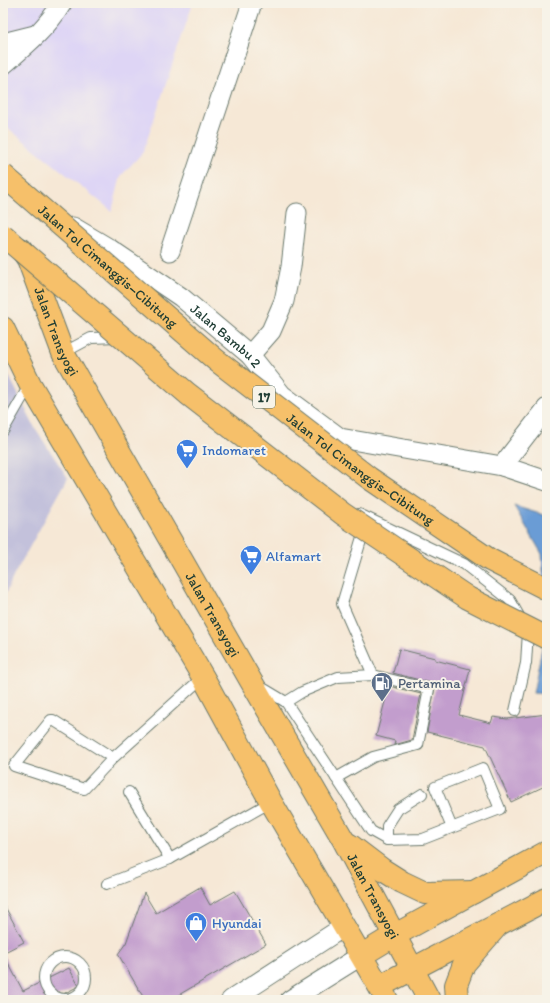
<svg xmlns="http://www.w3.org/2000/svg" width="550" height="1003" font-family="Itim,sans-serif">
	<rect width="100%" height="100%" fill="#f7f3e8"/>
	<filter id="ink" filterUnits="userSpaceOnUse"><feTurbulence type="fractalNoise" baseFrequency=".025" numOctaves="2"/><feDisplacementMap in="SourceGraphic" scale="8" xChannelSelector="R" yChannelSelector="G"/><feConvolveMatrix kernelMatrix="1 2 1 2 8 2 1 2 1" color-interpolation-filters="sRGB"/></filter>
	<filter id="wash" filterUnits="userSpaceOnUse"><feTurbulence type="fractalNoise" baseFrequency=".012" numOctaves="4" result="noise"/><feDisplacementMap in="SourceGraphic" scale="16" xChannelSelector="R" yChannelSelector="G"/><feGaussianBlur stdDeviation="0.9" result="paint"/><feColorMatrix in="noise" values="0 0 0 0 0 0 0 0 0 0 0 0 0 0 0 0 0 1.4 0 .05"/><feComposite in="paint" operator="in"/></filter>
	<g filter="url(#wash)">
		<rect width="100%" height="100%" fill="#f6e8d6"/>
		<!-- built -->
		<path fill="#ded5f5" d="M3,3H193L143,152L121,176L112,211L3,124Z"/>
		<!-- industrial -->
		<path fill="#c3c1db" d="M3,364L36,430L68,478L14,575L3,599Z"/>
		<!-- water -->
		<path fill="#6a9cd5" stroke="#446c84" d="M514,506L547,516V694L533,693L547,623L542,554Z"/>
		<g id="blocks">
			<!-- building -->
			<g fill="#c29dcd">
				<path d="M399,649L435,658V660L470,669L459,715L491,723L493,717L507,719L547,714V785L511,802L485,746L427,732L435,687L431,683L393,673Z"/>
				<path d="M389,686L421,694L412,740L394,745L395,741L376,736Z"/>
				<path d="M200,887L210,905L235,891L266,944L170,1000H145L118,954L126,943L144,893L156,913Z"/>
				<path d="M3,903L24,942L3,953L23,991L69,968L79,986L51,1000H3Z"/>
			</g>
		</g>
	</g>
	<g filter="url(#ink)">
		<use href="#blocks" fill-opacity="0" stroke="#6a796d" stroke-width="1"/>
		<g fill="none" stroke-linecap="round" stroke-linejoin="round">
			<!-- service casing -->
			<g stroke="#6a796d" stroke-width="12">
				<g id="service">
					<path d="M63,353L91,338L118,337"/>
					<path d="M3,431L30,384"/>
					<path d="M359,514L464,564L510,600L528,632L526,663L515,711"/>
					<path d="M365,527L342,604L373,675"/>
					<path d="M261,687L286,702L371,831L387,840L423,839L500,809L483,768L435,787L452,828"/>
					<path d="M286,702L302,692L338,677L373,675L429,689L418,745L373,757L336,778"/>
					<path d="M113,758L84,789L14,766L51,720H53L113,758L203,677"/>
					<path d="M129,792L170,859"/>
					<path d="M387,840V826L398,809L422,794"/>
					<path d="M107,884L170,859L271,802"/>
					<circle cx="65" cy="978" r="21"/>
				</g>
			</g>
			<!-- minor casing -->
			<g stroke="#6a796d" stroke-width="21">
				<g id="minor">
					<path d="M3,43L35,35"/>
					<path d="M3,65C25,46 47,28 62,3"/>
					<path id="s1" d="M73,227L110,249L181,297L250,355L282,395L340,438L502,466L547,481"/>
					<path d="M170,251L252,3"/>
					<path d="M250,355L271,331L284,301L291,267L297,213"/>
					<path d="M502,466L547,408"/>
					<path d="M231,1000L345,926"/>
					<path d="M290,1000L362,955"/>
				</g>
			</g>
			<!-- trunk casing -->
			<g stroke="#6a796d" stroke-width="24">
				<g id="trunk">
					<path id="s2" d="M21,249L28,259L63,353L251,681L344,841L429,1000"/>
					<path d="M3,328L30,384L203,677L271,802L387,1000"/>
					<path d="M350,845L383,870L402,882L425,893L474,892"/>
					<path d="M457,1000L456,985L464,964L497,926"/>
				</g>
			</g>
			<!-- motorway casing -->
			<g stroke="#6a796d" stroke-width="24">
				<g id="motorway">
					<path d="M362,955L395,935L547,852"/>
					<path d="M380,986L547,899"/>
				</g>
			</g>
			<!-- service -->
			<use href="#service" stroke="#fff" stroke-width="10"/>
			<!-- minor -->
			<use href="#minor" stroke="#fff" stroke-width="19"/>
			<!-- trunk -->
			<use href="#trunk" stroke="#f6c06b" stroke-width="22"/>
			<!-- motorway -->
			<use href="#motorway" stroke="#f6c06b" stroke-width="22"/>
			<!-- motorway-bridge casing -->
			<g stroke="#6a796d" stroke-width="24" stroke-linecap="butt">
				<g id="motorway-bridge">
					<path id="s3" d="M3,175L216,360L369,478L490,560L547,589"/>
					<path d="M3,235L188,394L343,514L468,598L547,638"/>
				</g>
			</g>
			<!-- motorway-bridge -->
			<use href="#motorway-bridge" stroke="#f6c06b" stroke-width="22"/>
		</g>
	</g>
	<!-- icons -->
	<defs>
		<g id="supermarket-pin" transform="scale(1.15)"><path d="M0 17L-7.5 6A9.5 9.5 0 1 1 7.5 6Z" fill="#3f7fe0" stroke="#f7f3e8"/><path d="M-6-5.5h2.5l.6 2H6L4.5 2H-2.5L-4.4-4H-6ZM-1.5 3.2a1.3 1.3 0 1 0 .1 0ZM3 3.2a1.3 1.3 0 1 0 .1 0Z" fill="#fff"/></g>
		<g id="fuel-pin" transform="scale(1.15)"><path d="M0 17L-7.5 6A9.5 9.5 0 1 1 7.5 6Z" fill="#5c6f8a" stroke="#f7f3e8"/><path d="M-5.5-6h7V0h2V4h1.3V-2.5L3-4.5l.8-.8L6-3V5H2.5V1h-1V6h-7ZM-4.2-4.7v3.2H.2V-4.7Z" fill="#fff"/></g>
		<g id="shop-pin" transform="scale(1.15)"><path d="M0 17L-7.5 6A9.5 9.5 0 1 1 7.5 6Z" fill="#3f7fe0" stroke="#f7f3e8"/><path d="M-5-2.5h2.3a2.7 3.5 0 0 1 5.4 0H5L5.5 6h-11ZM-1.5-2.5h3a1.5 2.3 0 0 0-3 0Z" fill="#fff"/></g>
	</defs>
	<g fill-rule="evenodd">
		<use href="#supermarket-pin" x="187" y="450"/>
		<use href="#supermarket-pin" x="251" y="556"/>
		<use href="#fuel-pin" x="382" y="683"/>
		<use href="#shop-pin" x="196" y="923"/>
	</g>
	<g text-anchor="middle" stroke-width="4" stroke-linejoin="round" paint-order="stroke">
		<!-- shield labels -->
		<rect fill="#f7f3e8" stroke="#60746a" stroke-width="1" x="253" y="386" width="22" height="22" rx="3"/>
		<g font-size="13" font-weight="bold" fill="#1f3d34">
			<text x="264" y="402">17</text>
		</g>
		<!-- street labels -->
		<g font-size="14" fill="#1f3d34" stroke="#f7f3e8">
			<text dy="5" stroke="none"><textPath href="#s3" startOffset="139">Jalan Tol Cimanggis–Cibitung</textPath></text>
			<text dy="5" stroke="none"><textPath href="#s2" startOffset="90">Jalan Transyogi</textPath></text>
			<text dy="5" stroke="none"><textPath href="#s1" startOffset="188">Jalan Bambu 2</textPath></text>
			<text dy="5" stroke="none"><textPath href="#s3" startOffset="463">Jalan Tol Cimanggis–Cibitung</textPath></text>
			<text dy="5" stroke="none"><textPath href="#s2" startOffset="414">Jalan Transyogi</textPath></text>
			<text dy="5" stroke="none"><textPath href="#s2" startOffset="738">Jalan Transyogi</textPath></text>
		</g>
		<!-- shop labels -->
		<g font-size="14" fill="#366cbe" stroke="#f7f3e8" text-anchor="start">
			<text x="202" y="455">Indomaret</text>
			<text x="266" y="561">Alfamart</text>
			<text x="212" y="928">Hyundai</text>
		</g>
		<!-- service labels -->
		<g font-size="14" fill="#4e5e75" stroke="#f7f3e8" text-anchor="start">
			<text x="398" y="688">Pertamina</text>
		</g>
	</g>
	<!-- margin -->
	<rect width="550" height="1003" fill="none" stroke="#f7f3e8" stroke-width="16"/>
</svg>
